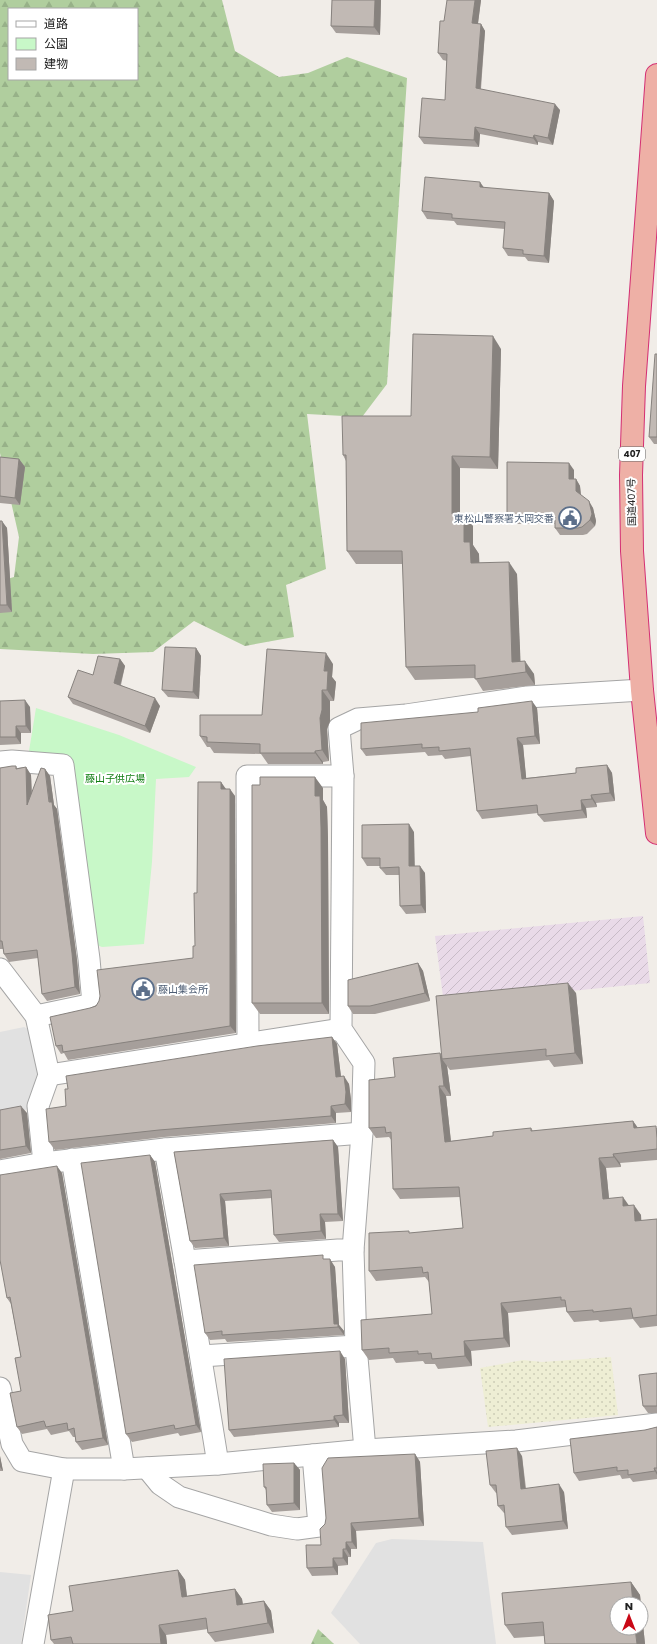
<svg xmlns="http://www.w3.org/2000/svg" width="657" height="1644" font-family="Poppins,'Noto Sans JP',sans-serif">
	<defs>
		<pattern id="industrial-furrows" width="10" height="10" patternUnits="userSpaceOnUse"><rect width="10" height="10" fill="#e9dae8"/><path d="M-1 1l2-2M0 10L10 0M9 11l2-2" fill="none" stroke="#c8bbc7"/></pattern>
		<pattern id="farmland-dots" width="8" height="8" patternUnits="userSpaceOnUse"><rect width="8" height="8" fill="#eeeed4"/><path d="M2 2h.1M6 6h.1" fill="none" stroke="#ccccb6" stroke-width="1.8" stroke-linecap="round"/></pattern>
		<pattern id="forest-firs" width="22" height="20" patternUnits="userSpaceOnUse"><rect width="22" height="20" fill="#b0ce9e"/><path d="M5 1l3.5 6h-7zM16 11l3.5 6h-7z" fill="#97b188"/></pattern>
	</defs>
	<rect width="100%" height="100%" fill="#f1ede8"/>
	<!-- industrial -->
	<path fill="url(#industrial-furrows)" d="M643,916L650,983L444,1004L435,936Z"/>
	<!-- farmland -->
	<path fill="url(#farmland-dots)" d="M611,1357L618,1415L488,1427L480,1368L523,1360L542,1362Z"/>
	<!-- forest -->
	<g fill="url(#forest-firs)" fill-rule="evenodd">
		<path d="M0,0H222L235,51L279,77L308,73L347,57L407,78L387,384L362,417L307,414L326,569L286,585L294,637L245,646L194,621L153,652L93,654L0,649V581L14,577L19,537L0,453ZM9,9H137V79H9Z"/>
		<path d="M318,1629L334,1644H311Z"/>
	</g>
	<!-- park -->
	<path fill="#c8f8c8" d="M36,708L119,735L196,767L189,777L156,779L152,862L144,944L102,947L94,944L71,759L29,751Z"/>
	<!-- parking -->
	<g fill="#e1e1e1">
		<path d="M24,1027L30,1030L41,1078L29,1109L0,1115V1032Z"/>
		<path d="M392,1539L483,1542L496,1644H360L331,1613L376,1543Z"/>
		<path d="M0,1572L31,1575L21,1644H0Z"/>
	</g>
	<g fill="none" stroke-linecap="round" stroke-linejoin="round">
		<!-- minor casing -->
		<g stroke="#a5a5a5" stroke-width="23">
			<g id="minor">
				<path d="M0,762L12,761L63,765L89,959L93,1004L36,1016"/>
				<path d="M0,969L36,1016L49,1075L38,1106L44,1163"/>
				<path d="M248,1043L247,776H343"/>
				<path d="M49,1075L341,1029"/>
				<path d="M165,1149L185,1261L218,1464"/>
				<path d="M72,1159L124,1469"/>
				<path d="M0,1171L44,1163L165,1149L362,1133"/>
				<path d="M185,1261L338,1250H353"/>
				<path d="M201,1356L356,1346"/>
				<path d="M0,1388L12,1444L22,1461L64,1469H124L218,1464L365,1450L516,1441L657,1424"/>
				<path d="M365,1450L356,1346L353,1250L362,1133L364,1063L341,1029L343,776L339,728L358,719L406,715L527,697L642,690"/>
				<path d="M147,1468L160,1484L179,1497L271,1525L297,1529L319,1526L313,1455"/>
				<path d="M33,1644L64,1469"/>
			</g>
		</g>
		<!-- trunk casing -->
		<g stroke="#d42f73" stroke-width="24">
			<path id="trunk" d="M657,75L634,386L631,475L632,551L642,690L657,833"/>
		</g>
		<!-- minor -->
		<use href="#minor" stroke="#fff" stroke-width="21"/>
		<!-- trunk -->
		<use href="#trunk" stroke="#eeb0a6" stroke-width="22"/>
	</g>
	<!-- wall -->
	<g fill="#a69f9b">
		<path d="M332,0H381L380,35L336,33L331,26Z"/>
		<path d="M481,0L478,24H481L485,31L481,89L560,110L553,145L538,142V145L480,134L479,147L424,144L419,137L445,100L447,61L443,60L438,53L444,21Z"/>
		<path d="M484,188L549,193L554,201L549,263L528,261L525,257L508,256L503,248L505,229L457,225L454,221L427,219L422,211Z"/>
		<path d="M501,349L498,469L460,468V514L473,526V545L479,554V563L517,574L520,661L534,674L535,685L483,691L475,678L415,680L406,667L403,564H356L347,551L346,461L343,455L411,416Z"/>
		<path d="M657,354V444H654L649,437Z"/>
		<path d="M0,457L19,459L25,467L20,505L0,503Z"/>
		<path d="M574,470V479H576L580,486L581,495L593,508L596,521L595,526L587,534L583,535H560L555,528V524H512L507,517Z"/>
		<path d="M0,521L7,528L12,612L0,613Z"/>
		<path d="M196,648L201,656L199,699L168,697L162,690Z"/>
		<path d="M120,659L125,666L121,685L160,706L150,733L73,704L68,697L93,675Z"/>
		<path d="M333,664L332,677L336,682L334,701H330V721L327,729L329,761L323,762V764H268L261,754L214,753L210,747H207L200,736L262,715Z"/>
		<path d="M0,701L30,707L31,733H21V744L0,745Z"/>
		<path d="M537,708L540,744L523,745L526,778L576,773L607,765L612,773L615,801L596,803L597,807L586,808L587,818L544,822L538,815V813L482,819L477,811L471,756L445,759L442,755L428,756L425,752L366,756L361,749Z"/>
		<path d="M16,766L17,768L26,767L31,775L32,792L45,769L50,776L54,805L57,809L77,960L80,994L47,1001L42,994L38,958L9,962L4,954L3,949H0V768Z"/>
		<path d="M221,782L225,789L235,796L236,1033L68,1060L64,1053L61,1054L56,1046L90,1008L193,958L195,946L197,893Z"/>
		<path d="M323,788V800L327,807L328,839L329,1014H260L252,1003Z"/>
		<path d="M414,832V866L425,873L426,913L406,914L400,906V875H386L380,868V866H367L362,858Z"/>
		<path d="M418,963L423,971L430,1001L375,1014H353L348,1006Z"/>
		<path d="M576,993L583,1064L554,1067L549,1060L450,1070L447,1066L451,1096H446L451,1141L493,1136L531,1128L533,1131L633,1121L638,1128H657V1160L620,1163L621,1167L606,1168L609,1198L629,1206L641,1215V1221L657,1219V1326L640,1328L633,1319L600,1322L598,1320L574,1322L567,1312L566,1307L508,1313L510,1347L471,1351L472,1366L438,1369L435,1364H425L423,1361L396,1363L393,1358L369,1360L362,1350L432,1314L429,1282L425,1277L376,1281L369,1271L411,1233L463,1228L460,1197L400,1199L393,1189L392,1141L389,1137L376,1138L369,1128L395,1077L442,1056Z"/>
		<path d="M332,1037L337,1044L341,1077L349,1084L351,1100V1112L336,1113V1123L164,1137L55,1150L49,1142L66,1106Z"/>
		<path d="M0,1110L27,1113L31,1153L0,1159Z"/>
		<path d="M333,1140L338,1147L343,1221L325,1222L326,1239L279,1242L274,1235L272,1198L225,1201L229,1246L195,1248L190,1241L174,1152Z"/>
		<path d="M150,1155L155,1162L201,1432L180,1436L178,1433L132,1442L126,1434Z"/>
		<path d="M62,1173L108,1445L82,1450L76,1442L75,1437H73L69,1431L51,1435L47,1429L22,1434L17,1427L21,1391V1357L11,1304L7,1298Z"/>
		<path d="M325,1259L335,1267L339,1325L344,1331V1335L227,1342L225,1339L210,1340L205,1333Z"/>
		<path d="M345,1359L349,1423H339V1427L234,1437L229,1430Z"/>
		<path d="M657,1373V1413H648L643,1406Z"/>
		<path d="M657,1427V1479L633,1482L630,1478L622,1479L620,1475L579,1481L574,1473L645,1430Z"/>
		<path d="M415,1454L420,1462L424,1526L356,1531L357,1549H351V1557H348V1565L338,1566V1575L312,1576L307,1568L321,1545Z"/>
		<path d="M0,1456L3,1471H0Z"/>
		<path d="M522,1456L526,1488L564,1492L568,1529L512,1535L506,1527L505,1513H504L498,1506L497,1493H496L490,1485Z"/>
		<path d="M294,1463L300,1470V1510L272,1512L267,1505L266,1490L264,1487Z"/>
		<path d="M178,1570L185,1580L187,1596L235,1589L242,1599L243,1604L264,1601L271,1611L274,1633L215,1642L208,1633V1629L166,1635L167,1644H54L51,1640L73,1611Z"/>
		<path d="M631,1582L640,1595L645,1644H545L544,1636L514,1638L505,1625Z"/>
	</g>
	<!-- shaded-wall -->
	<g fill="#87827e">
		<path d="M375,0H381L380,35L374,27Z"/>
		<path d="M475,0H481L477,30L472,23Z"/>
		<path d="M481,24L485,31L480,94L476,88Z"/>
		<path d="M555,104L560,110L553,145L548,138Z"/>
		<path d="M475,127L480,134L479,147L474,140Z"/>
		<path d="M534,135L538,142V145L533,138Z"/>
		<path d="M480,182L485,189L480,187Z"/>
		<path d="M549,193L554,201L549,263L544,256Z"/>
		<path d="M493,336L501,349L498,469L490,457Z"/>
		<path d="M452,456L460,468V526L452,514Z"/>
		<path d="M19,459L25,467L20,505L15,498Z"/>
		<path d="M569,463L574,470V486L569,479Z"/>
		<path d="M576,479L580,486L581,497L576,491Z"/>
		<path d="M589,501L593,508L596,521L595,526L590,520Z"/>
		<path d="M464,514L473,526V545L479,554L480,576L471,563L464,542Z"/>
		<path d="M2,521L7,528L12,612L7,605Z"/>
		<path d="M509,562L517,574L521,673L512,662Z"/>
		<path d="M196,648L201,656L199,699L193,692Z"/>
		<path d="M326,653L333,664L332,677L336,682L334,701L327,690L324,671Z"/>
		<path d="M120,659L125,666L119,690L114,683Z"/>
		<path d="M525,661L534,674L535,685L526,672Z"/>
		<path d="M322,690L330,701V721L327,729L329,761L322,750L320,718Z"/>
		<path d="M155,698L160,706L150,733L145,726Z"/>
		<path d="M25,700L30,707L31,733L26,726Z"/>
		<path d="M532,701L537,708L540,744L535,736Z"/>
		<path d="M16,726L21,733V744L16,737Z"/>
		<path d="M517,738L523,745L527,786L522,779Z"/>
		<path d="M315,751L323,762V764L315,753Z"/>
		<path d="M607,765L612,773L615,801L610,793Z"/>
		<path d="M26,767L31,775L32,812L27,805Z"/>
		<path d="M45,769L50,776L54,805L57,809L77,960L80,994L75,987Z"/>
		<path d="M315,777L323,788V800L327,807L328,839L329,1014L322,1003L315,796Z"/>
		<path d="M221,782L226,789H221Z"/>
		<path d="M230,789L235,796L236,1033L230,1026Z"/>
		<path d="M591,795L596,803L597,807L592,799Z"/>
		<path d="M581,800L586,808L587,818L582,810Z"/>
		<path d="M409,824L414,832L415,873L409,866Z"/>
		<path d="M420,866L425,873L426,913L421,905Z"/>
		<path d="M418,963L423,971L430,1001L425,993Z"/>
		<path d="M568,983L576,993L583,1064L575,1053Z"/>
		<path d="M332,1037L337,1044L342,1085L336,1077Z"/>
		<path d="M440,1053L444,1059H442L447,1066L451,1096L444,1086Z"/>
		<path d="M344,1076L349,1084L351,1100V1112L345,1104Z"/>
		<path d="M439,1086L446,1096L452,1152L445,1142Z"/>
		<path d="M21,1106L27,1113L31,1153L26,1146Z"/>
		<path d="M331,1106L336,1113V1123L331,1116Z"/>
		<path d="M633,1121L640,1131L634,1128Z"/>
		<path d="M333,1140L338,1147L343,1221L338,1214Z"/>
		<path d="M613,1154L620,1163L621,1167L614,1157Z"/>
		<path d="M150,1155L155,1162L201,1432L196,1425Z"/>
		<path d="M599,1158L606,1168L610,1209L603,1199Z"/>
		<path d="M57,1166L62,1173L108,1445L103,1438Z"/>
		<path d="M220,1194L225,1201L229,1246L224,1238Z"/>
		<path d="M623,1197L630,1207L623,1206Z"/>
		<path d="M634,1205L641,1215L642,1231L635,1221Z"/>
		<path d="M320,1214L325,1222L326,1239L321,1231Z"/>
		<path d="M330,1259L335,1267L339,1325L344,1331V1335L338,1327L334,1324Z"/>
		<path d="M501,1303L508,1313L510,1347L504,1338Z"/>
		<path d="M464,1341L471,1351L472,1366L465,1356Z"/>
		<path d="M340,1351L345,1359L349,1423L343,1415Z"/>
		<path d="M334,1416L339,1423V1427L334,1420Z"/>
		<path d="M517,1448L522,1456L526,1496L521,1489Z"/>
		<path d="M415,1454L420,1462L424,1526L419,1518Z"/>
		<path d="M0,1456L3,1471L0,1467Z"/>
		<path d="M294,1463L300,1470V1510L294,1503Z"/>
		<path d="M654,1468L657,1472V1475L655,1471Z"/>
		<path d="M559,1484L564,1492L568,1529L563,1521Z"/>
		<path d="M351,1523L356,1531L357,1549L352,1542Z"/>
		<path d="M346,1542L351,1549V1557L346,1549Z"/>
		<path d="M343,1549L348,1557V1565L343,1558Z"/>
		<path d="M333,1558L338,1566V1575L333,1567Z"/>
		<path d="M178,1570L185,1580L188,1606L182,1597Z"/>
		<path d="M631,1582L640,1595L645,1644H637L635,1628H641V1604H633Z"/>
		<path d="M235,1589L242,1599L244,1615L237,1605Z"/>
		<path d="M264,1601L271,1611L274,1633L268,1623Z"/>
		<path d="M159,1625L166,1635L167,1644H161Z"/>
	</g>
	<!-- building -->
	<g fill="#c1b9b4" stroke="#87827e">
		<path d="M332,0H375L374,27L331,26Z"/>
		<path d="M447,0H475L472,23L481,24L476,88L555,104L548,138L534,135L533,138L475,127L474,140L419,137L422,98L445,100L447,54L438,53L440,21H444Z"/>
		<path d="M425,177L480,182V187L549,193L544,256L523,254V250L503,248L505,222L452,218V214L422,211Z"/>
		<path d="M413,334L493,336L490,457L452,456V514H464V542H470L471,563L509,562L512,662L525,661L526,672L475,679V665L406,667L402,551H347L346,455H343L342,416H411Z"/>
		<path d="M655,354H657V437H649Z"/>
		<path d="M0,457L19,459L15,498L0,496Z"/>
		<path d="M507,462L569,463V479H576V491L589,501L592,514L590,520L582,527L578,528H555V517H507Z"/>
		<path d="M0,521H2L7,605H0Z"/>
		<path d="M165,647L196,648L193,692L162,690Z"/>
		<path d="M267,649L326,653L324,671H328L327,690H322V710L320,718L322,750L315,751V753H260V744L207,742V737L200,736V715H262Z"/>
		<path d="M98,656L120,659L114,683L155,698L145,726L68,697L78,670L93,675Z"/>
		<path d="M25,700L26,726H16V737H0V701Z"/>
		<path d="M532,701L535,736L517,738L522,779L576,773V768L607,765L610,793L591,795L592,799L581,800L582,810L538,815L537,805L477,811L470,748L439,751V747L422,748V744L361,749V723L478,712V708Z"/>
		<path d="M12,766H16V769L26,767L27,805L41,768L45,769L49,802H52L72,953L75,987L42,994L37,950L4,954L2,941H0V768Z"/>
		<path d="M260,777H315V796H320L321,828L322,1003H252V785H260Z"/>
		<path d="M198,782H221V789H230V1026L63,1052L62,1045L56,1046L50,1017L90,1008L96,1006L99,1001L100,996L97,970L193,958V946H195L194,893H197Z"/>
		<path d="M409,824V866H420L421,905L400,906L399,867L380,868V858H362V825Z"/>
		<path d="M418,963L425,993L370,1006H348V980Z"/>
		<path d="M568,983L575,1053L546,1056V1049L442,1059L436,996Z"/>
		<path d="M332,1037L336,1077L344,1076L346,1092L345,1104L331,1106V1116L159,1130L49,1142L46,1109L66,1106L65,1089H68L66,1076L257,1046Z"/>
		<path d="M440,1053L444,1086H439L445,1142L493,1136V1132L531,1128V1131L633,1121L634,1128L656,1126L657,1138V1149L613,1154L614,1157L599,1158L603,1199L623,1197V1206L634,1205L635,1221L657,1219V1315L633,1318L631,1308L593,1312V1310L567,1312L565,1300H561V1297L501,1303L504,1338L464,1341L465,1356L432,1359L431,1353L418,1354V1351L389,1353V1348L362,1350L361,1320L432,1314L428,1272L423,1273L422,1267L369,1271V1233L409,1231V1233L463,1228L459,1187L393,1189L391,1132L386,1133L385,1127L369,1128V1080L395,1077L393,1058Z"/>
		<path d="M21,1106L26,1146L0,1150V1110Z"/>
		<path d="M333,1140L338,1214H320L321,1231L274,1235L271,1190L220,1194L224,1238L190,1241L174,1152Z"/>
		<path d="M150,1155L196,1425L175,1429L174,1425L126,1434L81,1163Z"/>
		<path d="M57,1166L103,1438L76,1442L74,1428L68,1430L67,1423L46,1427L44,1421L17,1427L10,1393L21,1391L15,1358L21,1357L10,1297L7,1298L0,1260V1175Z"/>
		<path d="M323,1255V1259H330L334,1324H338V1327L222,1335V1331L205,1333L194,1265Z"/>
		<path d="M340,1351L343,1415L334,1416V1420L229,1430L224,1359Z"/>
		<path d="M657,1373V1406H643L639,1375Z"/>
		<path d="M657,1427V1468H654L655,1471L628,1475V1470L617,1471V1467L574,1473L570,1439L645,1430Z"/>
		<path d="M517,1448L521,1489L559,1484L563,1521L506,1527L504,1505L498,1506L496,1485H490L486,1451Z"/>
		<path d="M415,1454L419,1518L351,1523L352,1542H346V1549H343V1558H333V1567L307,1568L306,1545H321L320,1529L325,1524L326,1518L322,1468L328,1458Z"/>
		<path d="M294,1463V1503L267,1505L266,1487H264L263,1464Z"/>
		<path d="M178,1570L182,1597L235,1589L237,1605L264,1601L268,1623L208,1633L206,1618L159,1625L161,1644H73L71,1637L51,1640L48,1615L73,1611L69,1586Z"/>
		<path d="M631,1582L633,1604H617V1628H635L637,1644H545L543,1622L505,1625L502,1593Z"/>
	</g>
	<!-- icons -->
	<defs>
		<g id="civic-ring" transform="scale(1.15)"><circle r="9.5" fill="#fff" stroke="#5c6f8a" stroke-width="1.5"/><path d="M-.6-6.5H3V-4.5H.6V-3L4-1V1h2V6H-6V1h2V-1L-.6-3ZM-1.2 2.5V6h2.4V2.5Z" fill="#5c6f8a"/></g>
	</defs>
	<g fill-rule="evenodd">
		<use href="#civic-ring" x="570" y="518"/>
		<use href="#civic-ring" x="143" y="989"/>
	</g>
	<g text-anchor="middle" stroke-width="4" stroke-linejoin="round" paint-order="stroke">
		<!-- shield labels -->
		<rect fill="#fff" stroke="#646464" stroke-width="1" x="619" y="447" width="26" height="14" rx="3"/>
		<g font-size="9" font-weight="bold" fill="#212121">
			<text x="632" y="457">407</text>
		</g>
		<!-- street labels -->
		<g font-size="10" fill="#212121" stroke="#fff">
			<text transform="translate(631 502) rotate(-91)" y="4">国道407号</text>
		</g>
		<!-- service labels -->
		<g font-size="10" fill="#4e5e75" stroke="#fff" text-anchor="end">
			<text x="554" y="522">東松山警察署大岡交番</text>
			<text x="158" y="993" text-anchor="start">藤山集会所</text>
		</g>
		<!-- park labels -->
		<g font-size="10" fill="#107d12" stroke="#fff">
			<text x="115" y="782">藤山子供広場</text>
		</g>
	</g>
	<!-- legend -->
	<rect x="8" y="8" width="130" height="72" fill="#ffffff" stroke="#a6a6a6"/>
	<rect x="16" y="21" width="20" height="6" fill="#ffffff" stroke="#a6a6a6"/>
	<text x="44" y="28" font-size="12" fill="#212121">道路</text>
	<rect x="16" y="38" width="20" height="12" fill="#c8f8c8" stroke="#a6a6a6"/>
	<text x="44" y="48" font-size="12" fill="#212121">公園</text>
	<rect x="16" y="58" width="20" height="12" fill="#c1b9b4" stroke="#a6a6a6"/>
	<text x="44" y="68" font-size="12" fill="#212121">建物</text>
	<!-- north arrow -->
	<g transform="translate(629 1616)"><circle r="19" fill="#ffffff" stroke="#a6a6a6"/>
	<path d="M0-3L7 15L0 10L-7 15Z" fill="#c90816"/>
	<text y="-6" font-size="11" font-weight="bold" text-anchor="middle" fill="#212121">N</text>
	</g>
</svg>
